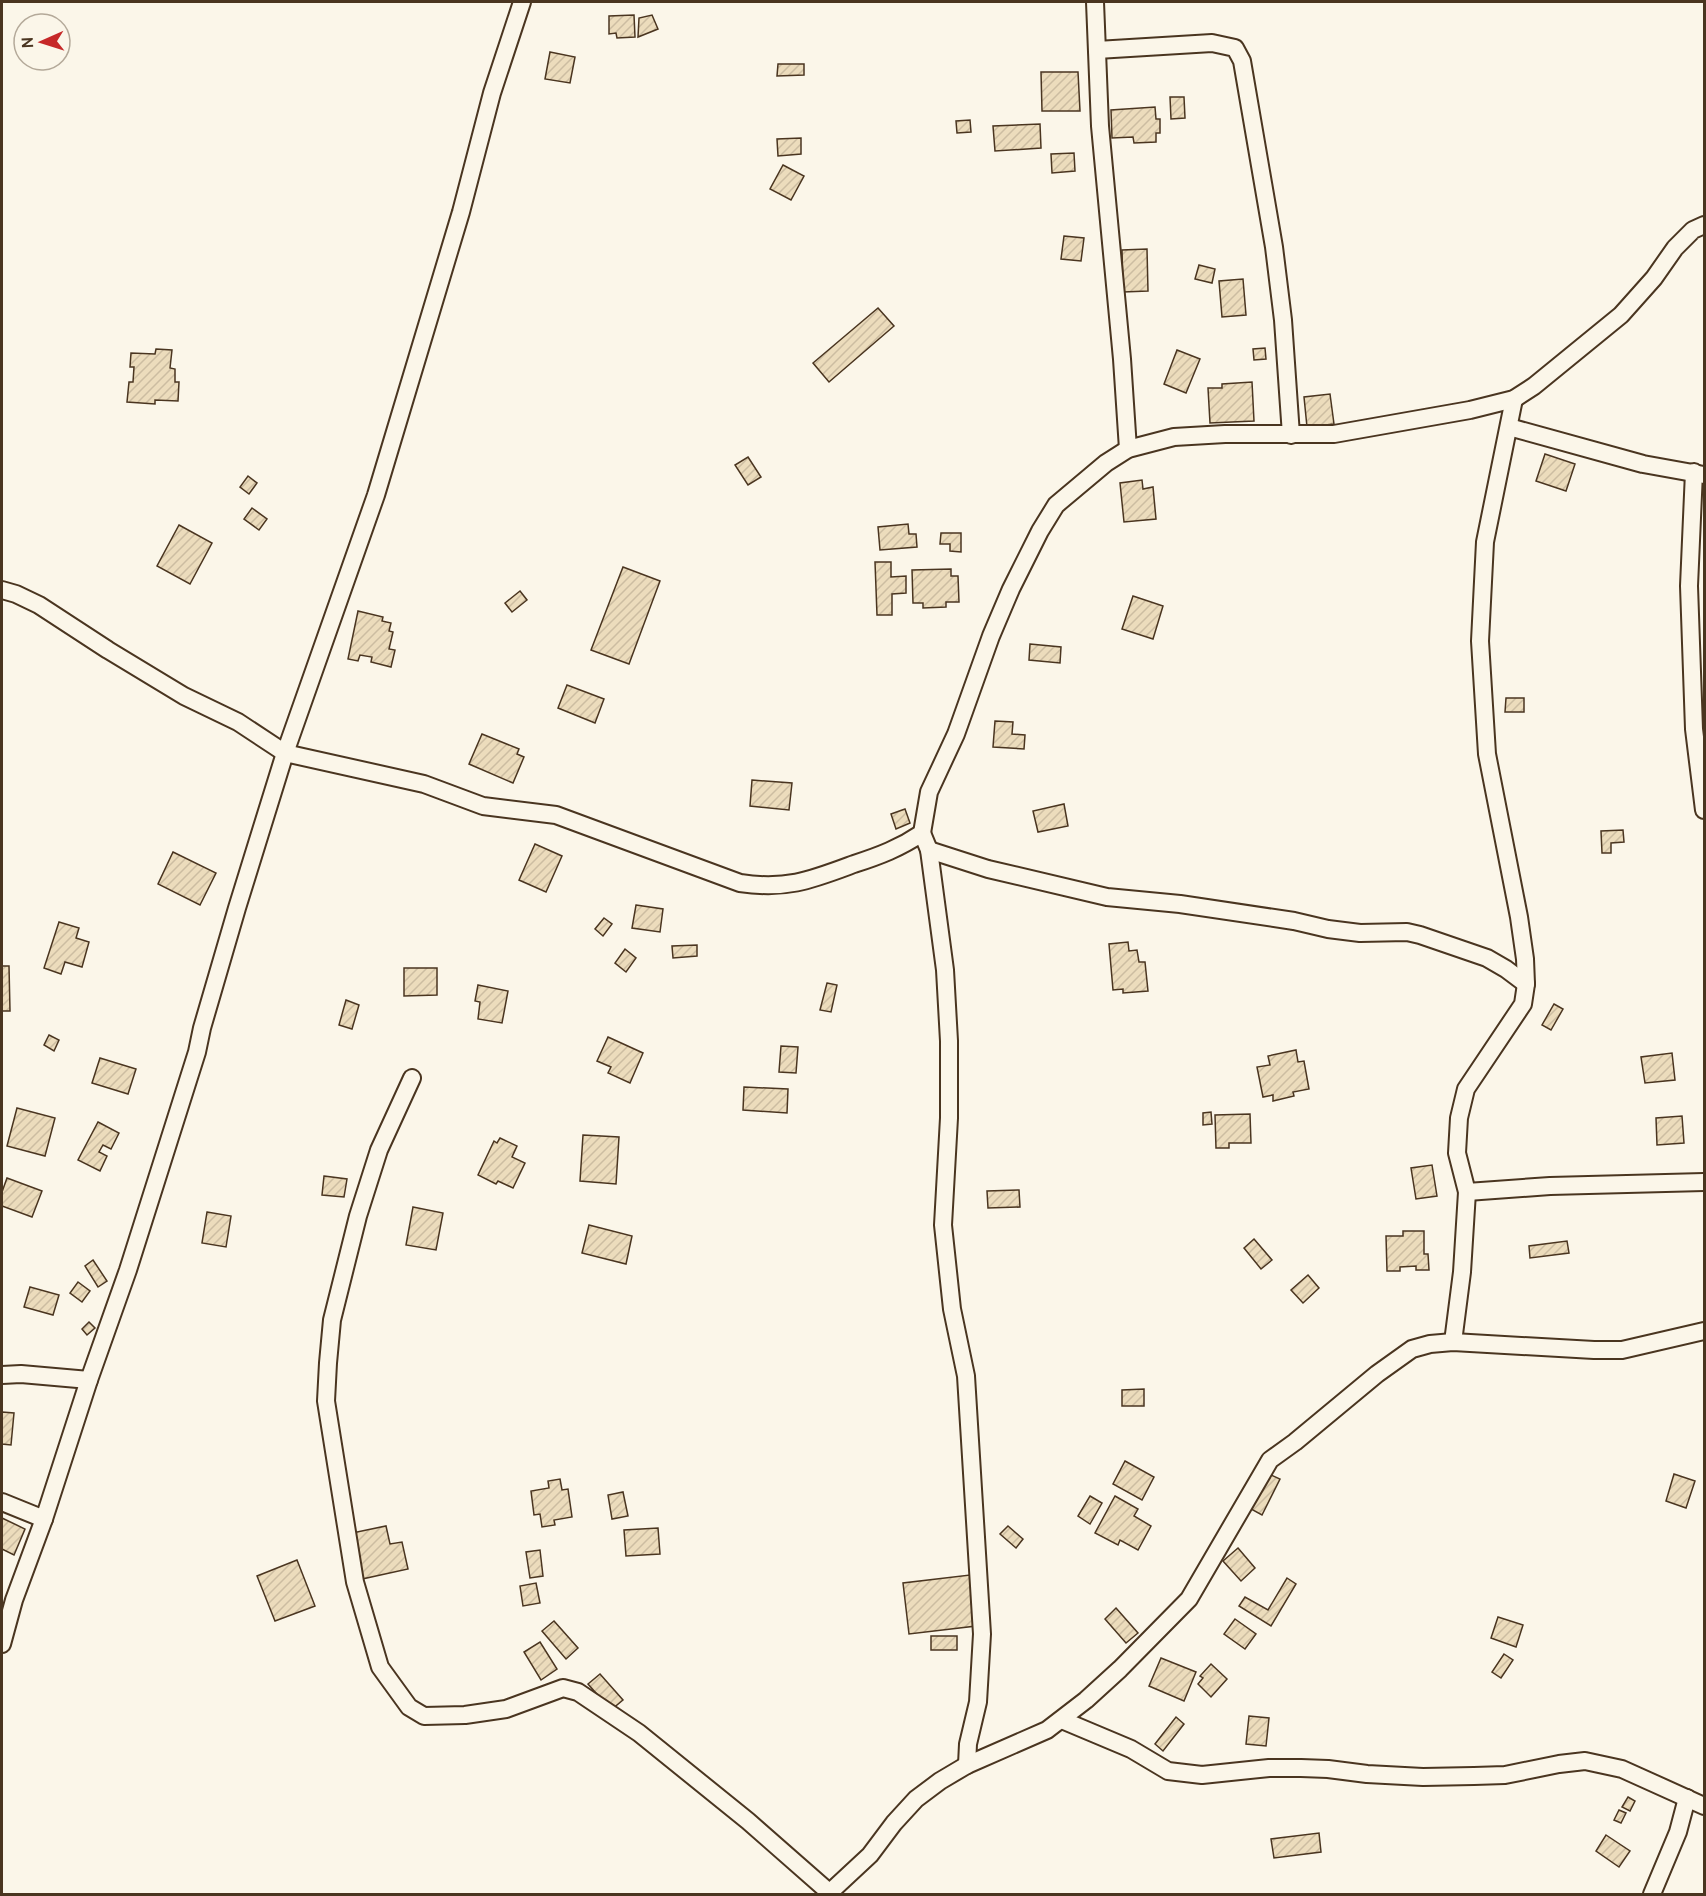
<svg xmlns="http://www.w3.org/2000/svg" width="1706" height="1896" font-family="Cabin,sans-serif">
	<defs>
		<pattern id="building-hatch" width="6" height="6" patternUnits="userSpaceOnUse" patternTransform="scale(1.5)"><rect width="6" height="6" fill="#ecdcbc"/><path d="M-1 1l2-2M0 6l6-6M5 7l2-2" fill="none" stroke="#ccbda1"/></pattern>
	</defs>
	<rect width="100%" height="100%" fill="#fbf6e9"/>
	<!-- building -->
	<g fill="url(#building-hatch)" stroke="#4a3520" stroke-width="1.5">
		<path d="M634,15L635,37L617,38L616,33L609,34V16Z"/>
		<path d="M652,15L658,29L638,37L639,18Z"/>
		<path d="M550,52L575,57L570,83L545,79Z"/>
		<path d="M778,64H804V75L777,76Z"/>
		<path d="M1041,72H1078L1080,111H1042Z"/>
		<path d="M1170,97H1184L1185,118L1171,119Z"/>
		<path d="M1155,107L1156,119H1160V133H1156V142L1134,143L1133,137L1112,138L1111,110Z"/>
		<path d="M970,120L971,132L957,133L956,121Z"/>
		<path d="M1040,124L1041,148L995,151L993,126Z"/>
		<path d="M801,138V154L778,156L777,139Z"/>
		<path d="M1074,153L1075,171L1052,173L1051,154Z"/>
		<path d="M783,165L804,176L791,200L770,189Z"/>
		<path d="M1064,236L1084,238L1081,261L1061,259Z"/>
		<path d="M1147,249L1148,291L1123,292L1122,250Z"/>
		<path d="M1199,265L1215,269L1212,283L1195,279Z"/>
		<path d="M1243,279L1246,315L1222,317L1219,281Z"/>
		<path d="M878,308L894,326L829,382L813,363Z"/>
		<path d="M1265,348L1266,359L1254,360L1253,349Z"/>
		<path d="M156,349L172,350L170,368L175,369V382H179L178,401L155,400V404L127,402L129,382H133L134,367H130L131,353L155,354Z"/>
		<path d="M1177,350L1200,359L1186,393L1164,384Z"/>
		<path d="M1252,382L1254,421L1210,423L1208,388H1222V384Z"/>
		<path d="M1330,394L1334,424L1307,427L1304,397Z"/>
		<path d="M1545,454L1575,464L1566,491L1536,481Z"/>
		<path d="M748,457L761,477L748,485L735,465Z"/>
		<path d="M248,476L257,483L249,494L240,487Z"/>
		<path d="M1142,480L1143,489L1153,487L1156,519L1124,522L1120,483Z"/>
		<path d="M252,508L267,519L259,530L244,519Z"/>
		<path d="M908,524L909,534H916L917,547L880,550L878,527Z"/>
		<path d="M179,525L212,543L190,584L157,566Z"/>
		<path d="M941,533H961V552L950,551V544H940Z"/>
		<path d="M875,562H891V577L906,576V593L892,594V615H877Z"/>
		<path d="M623,567L660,581L629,664L591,650Z"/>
		<path d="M951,569V576H958L959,602H946V607L923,608V603H913L912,570Z"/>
		<path d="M520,591L527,600L512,612L505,603Z"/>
		<path d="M1133,596L1163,606L1153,639L1122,629Z"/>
		<path d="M358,611L383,617L382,621L391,623L389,631L393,632L389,649L395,650L391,667L371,662L372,657L360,655L358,661L348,659Z"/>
		<path d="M1030,644L1061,647L1060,663L1029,660Z"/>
		<path d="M567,685L604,699L595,723L558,708Z"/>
		<path d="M1506,698H1524V712H1505Z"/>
		<path d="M995,721L1013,722L1012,734L1025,735L1024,749L993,747Z"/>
		<path d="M482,734L519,749L517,754L524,757L513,783L469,764Z"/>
		<path d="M752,780L792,783L789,810L750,806Z"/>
		<path d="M1064,804L1068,826L1038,832L1033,811Z"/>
		<path d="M905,809L910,823L896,829L891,814Z"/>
		<path d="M1623,830L1624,842L1611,843V853H1602L1601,831Z"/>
		<path d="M535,844L562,856L546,892L519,880Z"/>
		<path d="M173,852L216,873L200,905L158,884Z"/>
		<path d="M636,905L663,909L660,932L632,928Z"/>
		<path d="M604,918L612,924L603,936L595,929Z"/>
		<path d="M59,922L79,928L76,938L89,942L82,967L65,962L61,974L44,968Z"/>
		<path d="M1128,942L1129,951L1137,950L1139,962H1145L1148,991L1123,993V989L1113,990L1109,944Z"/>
		<path d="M697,945V956L673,958L672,946Z"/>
		<path d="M625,949L636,958L626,972L615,963Z"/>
		<path d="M2,966H9L10,1011H2Z"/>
		<path d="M404,968H437V995L404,996Z"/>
		<path d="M827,983L837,985L831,1012L820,1010Z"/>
		<path d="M478,985L508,991L502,1023L478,1019L480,1002L475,1001Z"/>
		<path d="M346,1000L359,1005L352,1029L339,1025Z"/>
		<path d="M1554,1004L1563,1009L1551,1030L1542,1025Z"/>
		<path d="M49,1035L59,1040L54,1051L44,1045Z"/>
		<path d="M608,1037L643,1053L630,1083L608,1073L611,1067L597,1061Z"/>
		<path d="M781,1046L798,1047L796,1073L779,1072Z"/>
		<path d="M1296,1050L1298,1062L1304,1061L1309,1089L1293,1092L1294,1096L1273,1101V1095L1263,1097L1257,1067L1270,1065L1268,1056Z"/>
		<path d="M1672,1053L1675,1080L1645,1083L1641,1057Z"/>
		<path d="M100,1058L136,1069L128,1094L92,1083Z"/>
		<path d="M744,1087L788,1089L787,1113L743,1110Z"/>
		<path d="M17,1108L55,1118L45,1156L7,1146Z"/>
		<path d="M1211,1112L1212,1124L1203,1125V1113Z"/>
		<path d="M1250,1114L1251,1143H1229V1148H1216L1215,1115Z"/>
		<path d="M1682,1116L1684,1143L1657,1145L1656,1118Z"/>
		<path d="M98,1122L119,1133L111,1149L103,1145L99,1152L107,1156L100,1171L78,1160Z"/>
		<path d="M583,1135L619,1137L616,1184L580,1181Z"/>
		<path d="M500,1138L517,1146L512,1157L525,1163L513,1188L498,1181L496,1184L478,1175L494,1141L497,1143Z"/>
		<path d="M1432,1165L1437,1196L1416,1199L1411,1168Z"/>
		<path d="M324,1176L347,1179L344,1197L322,1195Z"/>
		<path d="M7,1178L42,1191L32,1217L2,1206V1192Z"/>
		<path d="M1019,1190L1020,1207L988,1208L987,1191Z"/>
		<path d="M413,1207L443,1213L436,1250L406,1245Z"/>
		<path d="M207,1212L231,1216L226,1247L202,1243Z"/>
		<path d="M589,1225L632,1236L626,1264L582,1253Z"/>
		<path d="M1403,1231H1424V1254H1428L1429,1270H1416V1266L1400,1267V1271H1387L1386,1236H1403Z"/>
		<path d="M1254,1239L1272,1260L1261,1269L1244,1248Z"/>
		<path d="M1567,1241L1569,1253L1530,1258L1529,1246Z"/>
		<path d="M93,1260L107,1281L98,1287L85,1266Z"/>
		<path d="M1308,1275L1319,1288L1303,1303L1291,1290Z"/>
		<path d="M78,1282L90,1291L82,1302L70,1293Z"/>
		<path d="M30,1287L59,1295L53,1315L24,1307Z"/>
		<path d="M89,1322L95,1328L87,1335L82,1329Z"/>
		<path d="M1144,1389V1406H1122V1390Z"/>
		<path d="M2,1412L14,1413L11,1445L2,1444Z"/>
		<path d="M1125,1461L1154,1477L1142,1500L1113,1484Z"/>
		<path d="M1269,1474L1280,1479L1262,1515L1251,1509Z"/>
		<path d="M1674,1474L1695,1481L1686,1508L1666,1501Z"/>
		<path d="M560,1479L562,1490L568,1489L572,1517L554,1520L555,1525L542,1527L540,1514L534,1515L531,1491L549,1488L548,1481Z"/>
		<path d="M623,1492L628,1516L612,1519L608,1495Z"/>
		<path d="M1090,1496L1102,1503L1090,1524L1078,1516Z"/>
		<path d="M1115,1496L1138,1509L1134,1516L1151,1526L1138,1550L1120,1540L1118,1545L1095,1533Z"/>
		<path d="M2,1518L25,1529L14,1555L2,1549Z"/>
		<path d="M386,1526L390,1544L402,1542L408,1569L362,1579L352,1533Z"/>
		<path d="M1008,1526L1023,1539L1016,1548L1000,1534Z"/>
		<path d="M658,1528L660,1554L626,1556L624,1530Z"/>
		<path d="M1238,1548L1255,1568L1241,1581L1223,1561Z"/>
		<path d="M540,1550L543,1576L530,1578L526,1552Z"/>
		<path d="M297,1560L315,1606L275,1621L257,1576Z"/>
		<path d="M970,1575L976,1626L909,1634L903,1583Z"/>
		<path d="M1287,1578L1296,1584L1271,1626L1239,1606L1245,1597L1268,1610Z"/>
		<path d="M536,1583L540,1603L523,1606L520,1586Z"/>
		<path d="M1116,1608L1138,1633L1126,1643L1105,1619Z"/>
		<path d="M1498,1617L1523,1625L1516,1647L1491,1638Z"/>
		<path d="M1235,1619L1256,1634L1245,1649L1224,1634Z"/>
		<path d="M554,1621L578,1648L566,1659L542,1631Z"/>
		<rect x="931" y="1636" width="26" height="14"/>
		<path d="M540,1642L557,1669L541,1680L524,1652Z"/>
		<path d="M1504,1654L1513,1660L1501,1678L1492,1672Z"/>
		<path d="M1161,1658L1196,1672L1184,1701L1149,1686Z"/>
		<path d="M1211,1664L1227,1679L1211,1697L1198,1684L1203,1678L1200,1676Z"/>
		<path d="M600,1674L623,1700L611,1710L588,1684Z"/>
		<path d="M1249,1716L1269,1718L1266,1746L1246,1744Z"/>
		<path d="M1176,1717L1184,1724L1163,1751L1155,1744Z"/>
		<path d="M1628,1797L1635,1801L1630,1811L1622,1807Z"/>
		<path d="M1619,1810L1626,1813L1621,1823L1614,1820Z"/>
		<path d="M1319,1833L1321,1852L1274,1858L1271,1839Z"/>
		<path d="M1606,1835L1630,1851L1619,1867L1596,1851Z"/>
	</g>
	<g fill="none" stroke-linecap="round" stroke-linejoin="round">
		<!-- street casing -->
		<g stroke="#4a3520" stroke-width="20">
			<g id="street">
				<path d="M1095,2L1100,126L1122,359L1128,449"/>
				<path d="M1097,50L1212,43L1235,48L1242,61L1274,247L1283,320L1291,435"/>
				<path d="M1509,427L1643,464L1704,475"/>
				<path d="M1694,472L1689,586L1694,729L1704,810"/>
				<path d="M2,590L16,594L39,605L108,650L184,696L238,722L285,753L424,784L483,806L556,815L740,883C787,890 811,880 854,864C879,856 900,848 922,833L929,792L956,734L991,636L1011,589L1040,531L1056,505L1106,463L1128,449L1174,437L1225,434H1334L1470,410L1514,399L1534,386L1621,315L1654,278L1675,248L1693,230L1704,225"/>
				<path d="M922,833L929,850L945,970L949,1041V1118L943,1225L952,1309L966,1376L982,1634L978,1702L968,1744L967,1765"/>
				<path d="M929,850L988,869L1107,897L1180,904L1294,921L1328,929L1360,933L1407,932L1420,935L1487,958L1506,969L1526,984"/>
				<path d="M412,1078L379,1150L358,1216L332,1320L328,1363L326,1401L355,1582L380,1667L409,1707L424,1716L465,1715L506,1709L563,1688L578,1692L639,1733L748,1821L830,1893"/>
				<path d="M1467,1192L1550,1186L1704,1182"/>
				<path d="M1453,1342L1462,1272L1467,1192L1457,1153L1459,1118L1466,1089L1523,1004L1526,984L1525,959L1519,917L1487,754L1480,641L1485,542L1514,399"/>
				<path d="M2,1375L21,1374L89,1380"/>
				<path d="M2,1502L44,1519"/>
				<path d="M2,1644L14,1600L44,1519L89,1380L128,1270L197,1052L202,1028L237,908L285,753L376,495L461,212L492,93L522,2"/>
				<path d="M1062,1720L1131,1749L1168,1771L1202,1775L1269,1768H1301L1328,1769L1367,1774L1423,1777L1474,1776L1505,1775L1559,1764L1585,1761L1622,1769L1704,1806"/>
				<path d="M828,1894L870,1855L894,1823L916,1799L940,1781L967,1765L1047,1730L1086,1700L1120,1669L1189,1599L1270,1460L1295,1442L1377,1374L1412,1349L1430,1344L1453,1342L1594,1350H1622L1704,1331"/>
				<path d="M1652,1894L1678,1832L1687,1798"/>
			</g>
		</g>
		<!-- street -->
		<use href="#street" stroke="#fbf6e9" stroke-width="16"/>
	</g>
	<!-- border -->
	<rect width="1706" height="1896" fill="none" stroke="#4a3520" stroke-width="6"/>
	<!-- north arrow -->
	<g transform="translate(42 42) rotate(267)"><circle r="28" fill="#fbf6e9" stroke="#b4a999" stroke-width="1.5"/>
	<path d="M0-4.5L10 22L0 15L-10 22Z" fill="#c62828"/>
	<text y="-9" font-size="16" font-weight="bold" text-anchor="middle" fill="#4a3520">N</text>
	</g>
</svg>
